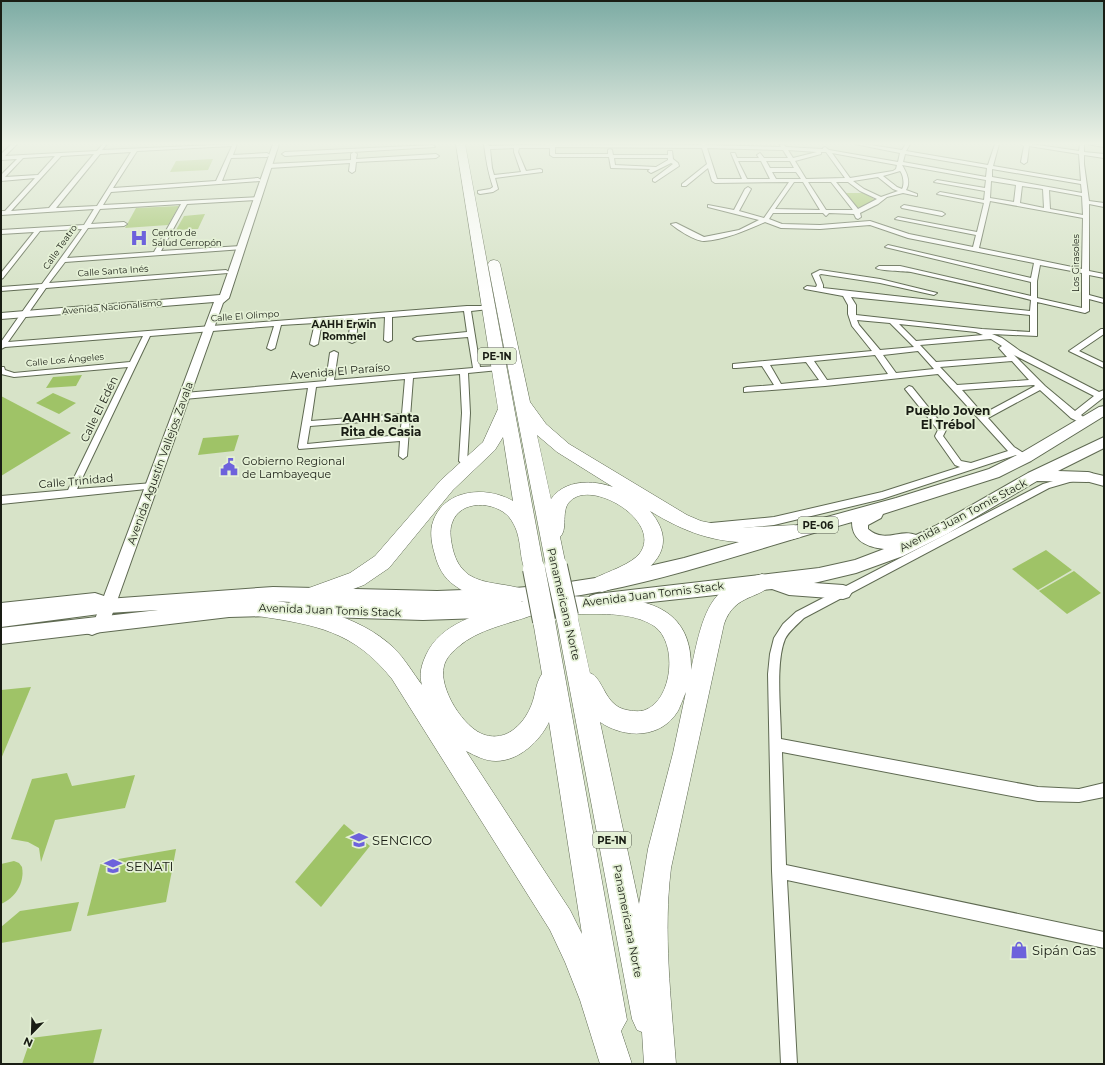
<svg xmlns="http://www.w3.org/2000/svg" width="1105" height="1065" font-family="Montserrat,sans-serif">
	<rect width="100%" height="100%" fill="#d7e3c8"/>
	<!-- green -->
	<g fill="#9fc367">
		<path d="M213,159L208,170L170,172L176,161Z"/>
		<path d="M846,193H866L875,200L866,207H856Z"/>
		<path d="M179,206L168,225L125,228L136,208Z"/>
		<path d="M205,214L198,229L176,230L184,216Z"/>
		<path d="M82,375L76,386L46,388L53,377Z"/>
		<path d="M53,393L76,403L59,414L36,403Z"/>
		<path d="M1,396L71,433L1,476Z"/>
		<path d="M239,435L234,451L198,455L203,438Z"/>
		<path d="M1046,550L1072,570L1038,590L1012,569Z"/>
		<path d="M1074,571L1101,593L1067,614L1039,591Z"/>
		<path d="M31,687L1,759V690Z"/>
		<path d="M67,773L72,786L135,775L125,808L55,820L41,862L39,848L28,842L11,839L32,779Z"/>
		<path d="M344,824L370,846L321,907L295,882Z"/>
		<path d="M176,849L166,902L87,916L101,862Z"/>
		<path d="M14,861L19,863L22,867C25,883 15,898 1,904V864Z"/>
		<path d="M79,902L71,931L1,943V927L20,911Z"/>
		<path d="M102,1029L93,1064H22L31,1038Z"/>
	</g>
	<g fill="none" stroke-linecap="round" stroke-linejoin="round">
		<!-- street casing -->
		<g stroke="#5f6a52" stroke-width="2">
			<g id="street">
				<path d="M12,144H17L5,156L97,151L103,144H107L102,150L237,144L233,155L267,153L270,155L267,157L231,158L222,181L258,178L261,180L260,181L111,192L103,205L260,197L261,198L258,200L187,204L161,251L241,246L244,248L243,249L65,262L49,283L226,270L229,272L228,273L46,288L8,342L467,306H491V308L489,309L471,311L480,367L499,366L503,368L499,370L468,373L470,413L467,463H461L459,461L462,413L460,374L413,378L407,456L403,459L399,456L400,441L299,449L298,447L308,388L184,399L180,396L184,393L326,381L330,353L334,351L338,353L334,380L473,368L468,337L417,341L413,339L417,337L467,332L464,311L392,317V340L388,342L384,340L385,317L358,319L356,341L352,343L348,341L351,320L322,322L318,344L314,346L310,344L315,323L281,325L275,348L271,350L267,348L274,326L150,336L77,489L153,483L156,484L158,486L156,488L1,504V496L68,490L128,367L14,377L1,374V367H4L5,370L14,373L130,362L143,336L5,347L1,349V342L39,288L1,291V287L42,284L82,229L40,231L3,278L1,279V273L34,232L1,234V230L84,225L94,209L1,215V211H5L35,178L1,181V175L17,159L1,160V154ZM232,146L216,181L113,188L137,151ZM131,152L97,206L56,208L100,154ZM94,154L49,208L11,211L61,156ZM55,156L38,175L5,177L23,158ZM181,204L154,252L67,258L88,228L124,226L127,224L124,222L91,224L100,209ZM405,379L402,414L311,421L316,387ZM402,419L400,435L307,444L310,426Z"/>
				<path d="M484,144H488L489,146L550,144L701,145V144H705L706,145L781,147L780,145L783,144L786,147L823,149V148L825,147L829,150L898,162L900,153L855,144H864L902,150L906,144H910L906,151L988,165L995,144H999L993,166L1081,181L1079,154L1029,146L1027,162L1024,164L1021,162L1024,146L1021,144H1031L1079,151L1080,144H1084V152L1104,154V158L1084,155V164L1089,201L1104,203V207L1089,204V271L1104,274V278L1089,275V295L1104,299V303L1089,299V311L1085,313L1037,302V336L992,334L1002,338L1020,351L1099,392L1104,390V397L1081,415L1089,422L1085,425L1071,418L1040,390L988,418L1014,447L1025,454L1024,456L1021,457L1016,455L882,499L774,525L711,531L707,530L706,527L707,524L711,523L774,517L882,492L960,467L955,465L936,438L935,436L938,430L905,389L909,386L912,387L945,428L946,430L943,436L961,461L971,463L1008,451L938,374L825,386L744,392V388L747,387L774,385L762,366L736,368H733V364L872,351L852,326L848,314V305L843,296L805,289L804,288L807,286L816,287L817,285L812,274L820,270L880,279L937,293L934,295L880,283L821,274L819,275L823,285V288L1030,311L1031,300C991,290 951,281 911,272C904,271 880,271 876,268L879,266H900L1031,296V282L885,247L888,245L1031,278L1034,263L908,238L870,225L820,229L781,228L765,222C747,230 724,240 704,241C695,241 678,230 671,224L676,223L704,237L739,230L759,220L708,207V205L734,210L745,189L748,187L751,189L739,211L764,218L789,182L715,183L712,181L708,168L686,186H682V184L707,164L702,148L555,147V154H608V150L610,149L612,150L613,155H668V151H672L673,159L678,163L679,166L655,182L653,181V179L673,164L671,163L651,173L648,171L650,169L611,168L609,157H553L550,155V148H519L518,152L526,171L540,169L542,170V172L495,178L498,189L493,192L480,194L478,193V191L490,189L493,187C488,172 486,160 484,144ZM514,148V152L521,172L494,175L492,168L490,149ZM707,148L783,150L788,158H764L760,153L757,155L759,158H737L735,153H731L742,179H717ZM788,150L817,152L793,158ZM821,152H826L845,178L806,179L795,161L821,154ZM832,153L897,165L896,169L893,171L850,178ZM905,154L987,168L986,177L903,162ZM614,158H668V160L656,167L615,165ZM738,161H761L770,179H747ZM766,161H790L794,168H770ZM902,165L986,180L985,188L937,180L934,182L985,191L984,200L940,192L937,194L984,203L977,232L898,217L895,219L976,235L973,247L909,234L870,221L820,225L782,224L769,219L773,213H823L826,216L829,213L854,214L856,218L858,219L861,217L860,213L878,204L887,197L903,193L917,196V194L906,190C911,182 907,173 902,165ZM992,169L1081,184L1082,193L992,177ZM900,171C903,174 905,184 902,189L897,187L883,176ZM772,172H796L801,179H776ZM878,177L893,189L898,191L881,197L864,189L853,181ZM991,181L1016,185L1014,202L990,198ZM794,182H803L820,210L775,209ZM808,182H831L853,210H826ZM836,182H848L860,191L877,199L858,209ZM1022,186L1043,189L1044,208L1020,203ZM1049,190L1082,196L1083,215L1050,209ZM990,201L1083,218L1082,269L979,248ZM1040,265L1082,273V308L1037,298V281ZM851,297L1030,315V332L982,329L856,315V305ZM857,320L890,323L914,347L880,350L859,325ZM899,324L976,332L983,335L916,341ZM991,339L1002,346L999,348L1007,357L936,362L920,345ZM918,351L934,369L896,373L883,355ZM1012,353L1014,355L1094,396L1075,411L1045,386ZM875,355L888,374L827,380L814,361ZM1012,361L1029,380L957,385L940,367ZM806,362L819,380L781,384L770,365ZM1034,385L1035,386L983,414L962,390Z"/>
				<path d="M1087,144L1104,145V147Z"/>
				<path d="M433,145L435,147L285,156L282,154L285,152Z"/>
				<path d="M354,152L357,154L356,159L436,154L439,156L436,158L356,162L355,171L352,173L349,171L350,163L269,168L266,166L269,164L351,160V154Z"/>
				<path d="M904,205L942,212L945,214L942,216L902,208L901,207Z"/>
				<path d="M1101,329H1104V334L1079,351L1104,363V368L1069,351Z"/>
				<path d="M1070,476L1075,479L1073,481L1049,488L804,618C797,625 789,631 785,639C775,663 781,712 781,739L1038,787L1079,789L1104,783V797L1079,802L1038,801L782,752L786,865L1104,932V948L787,880L797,1064H781L772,871L768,674L770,654L774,638L783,624L796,612L1043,484Z"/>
			</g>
		</g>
		<!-- secondary casing -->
		<g stroke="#5f6a52" stroke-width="2">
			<g id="secondary">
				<path d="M273,144H279L229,298L223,303L107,629L92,635L86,633L84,628L86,623L95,619L99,609L93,606L1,617V603L95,593L104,596L214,302L1,319V313L220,295Z"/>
				<path d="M1087,472L1104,476V486L1082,480L1081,477L1082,474Z"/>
			</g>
		</g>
		<!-- primary casing -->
		<g stroke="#5f6a52" stroke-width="2">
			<path id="primary" d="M1104,406V416L1031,461L999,477L883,514L881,518L868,525V529C885,544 900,528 916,535L935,526L1028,473L1104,437V448L1058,471L1087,472L1092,473L1094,477L1092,481L1087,482L1037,481L947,534L903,556L856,573L814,583L843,585L849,587L852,592L849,597L843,599L789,595L772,589L596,608L590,606L587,601L590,596L596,594L819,568L855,560L884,549C867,547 852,541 852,522C769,545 687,574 603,591C574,597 544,600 515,602L519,604L522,609L519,614L513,617L423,620L294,616L288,613L285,608L288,603L291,602L273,601H272L275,603L278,608L275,613L269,616L229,617L1,644V628L158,610L107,613L1,627V611L107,599L273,587L437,591L515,588L550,585L602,577L684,558L794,526L896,498L989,469L1021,453L1099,407Z"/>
		</g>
		<!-- highway casing -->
		<g stroke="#5f6a52" stroke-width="1">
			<g id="highway">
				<path d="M456,144H465L544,569L541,575L534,577L527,575C517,555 524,536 509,517C495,501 460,499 452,523C449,531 451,541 453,550C456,561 460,568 469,575C485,585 505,583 522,589L525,595L521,602L526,600L533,603L536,609L533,615C509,624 478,629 458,647C452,652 446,658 444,666C438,688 464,729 485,735C495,738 505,736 513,730C524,722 531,709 534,697C536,689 537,681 542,674L533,621L536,614L544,612L552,614L555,621L627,1020L621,1031L632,1064H600L580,1000L565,962L550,930L392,679C354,631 316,625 258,616L251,613L248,607L251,601L258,598C305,605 358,614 394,648C405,659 413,673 422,685C419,674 421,666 426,655C441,622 482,613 514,604C494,601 471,598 454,585C444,578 438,567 435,555C432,545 430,535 432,525C441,489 486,485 513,501L503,437L495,450L453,490L389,568L364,585L313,604L306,601L303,595L306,589L350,573L375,556L441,480L483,442L498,409ZM549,722L582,934L570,910L466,751C476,756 485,761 496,761C519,761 540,741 549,722Z"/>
				<path d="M494,260L498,261L500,264L530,402L546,424L569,444L687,515L701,521L736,528L794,525L801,527L803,532L801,537C791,540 781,541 770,542C722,545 691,536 650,511C686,553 640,580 602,592L595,590L592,584L595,578C607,572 632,564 640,553C661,523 601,485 576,497C557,506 570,527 560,537L566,566L563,572L556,574L549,572L546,566L488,264L490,261ZM537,435L557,452L613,487C593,480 565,479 551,499Z"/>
				<path d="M762,574L769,576L772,582C763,600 735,592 724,624L671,868C663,933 671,999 676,1064H644L642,1032L637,1030L632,1019L556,616L557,614L548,611L545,605L548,599C561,594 576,597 590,597C643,597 693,605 691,670C696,647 702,609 720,593C732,584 748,578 762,574ZM577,614C601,614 633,612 654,626C678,642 673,700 645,710C640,712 632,711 627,710C604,706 604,678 590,673ZM686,692L673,753L648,849L639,904L600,722C625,739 661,739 678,711C681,705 684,696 686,692Z"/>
			</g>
		</g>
		<!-- street -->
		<use href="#street" fill="#fff" fill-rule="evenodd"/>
		<!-- secondary -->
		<use href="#secondary" fill="#fff" fill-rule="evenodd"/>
		<!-- primary -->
		<use href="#primary" fill="#fff" fill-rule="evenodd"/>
		<!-- highway -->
		<use href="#highway" fill="#fff" fill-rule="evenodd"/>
		<!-- highway-bridge casing -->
		<g stroke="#5f6a52" stroke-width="24" stroke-linecap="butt">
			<g id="highway-bridge">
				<path d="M556,566L567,616"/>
				<path d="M534,569L544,621"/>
			</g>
		</g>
		<!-- highway-bridge -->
		<use href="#highway-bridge" stroke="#fff" stroke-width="22"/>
	</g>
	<!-- sky -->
	<linearGradient id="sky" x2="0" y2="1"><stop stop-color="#7caba4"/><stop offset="0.49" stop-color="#edf2e6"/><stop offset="1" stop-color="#edf2e6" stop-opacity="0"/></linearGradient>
	<rect width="1105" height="293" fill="url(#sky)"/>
	<!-- icons -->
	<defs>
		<g id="hospital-bare" transform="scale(1.38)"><path d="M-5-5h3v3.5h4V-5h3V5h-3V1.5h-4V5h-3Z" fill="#6d62dc" stroke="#e4f0d5" stroke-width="2.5" paint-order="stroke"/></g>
		<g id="civic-bare" transform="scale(1.38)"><path d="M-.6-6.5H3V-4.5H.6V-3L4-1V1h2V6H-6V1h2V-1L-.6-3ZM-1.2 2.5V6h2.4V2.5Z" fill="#6d62dc" stroke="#e4f0d5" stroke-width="2.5" paint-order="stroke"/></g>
		<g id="university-bare" transform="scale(1.38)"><path d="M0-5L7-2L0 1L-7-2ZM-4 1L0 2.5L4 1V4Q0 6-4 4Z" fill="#6d62dc" stroke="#e4f0d5" stroke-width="2.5" paint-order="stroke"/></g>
		<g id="shop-bare" transform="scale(1.38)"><path d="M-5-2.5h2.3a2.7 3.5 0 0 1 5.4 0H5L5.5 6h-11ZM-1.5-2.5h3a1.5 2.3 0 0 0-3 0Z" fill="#6d62dc" stroke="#e4f0d5" stroke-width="2.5" paint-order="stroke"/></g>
	</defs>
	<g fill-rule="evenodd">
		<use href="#hospital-bare" x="139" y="238"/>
		<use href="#civic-bare" x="229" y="467"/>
		<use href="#university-bare" x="359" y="840"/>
		<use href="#university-bare" x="113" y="866"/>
		<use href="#shop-bare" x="1019" y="950"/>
	</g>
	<g text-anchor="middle" stroke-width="3.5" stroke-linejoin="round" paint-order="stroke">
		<!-- far-poi labels -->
		<g font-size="9" fill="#191d14" stroke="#e4f0d5" text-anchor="start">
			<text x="152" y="236">Centro de<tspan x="152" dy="10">Salud Cerropón</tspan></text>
		</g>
		<!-- far-street labels -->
		<g font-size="9" fill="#191d14" stroke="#e4f0d5">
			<text transform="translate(60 247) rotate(-55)" y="3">Calle Teatro</text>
			<text transform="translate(1076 263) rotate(-90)" y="3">Los Girasoles</text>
			<text transform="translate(113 271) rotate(-4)" y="3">Calle Santa Inés</text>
			<text transform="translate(112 307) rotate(-5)" y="3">Avenida Nacionalismo</text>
			<text transform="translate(245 316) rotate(-4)" y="3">Calle El Olimpo</text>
			<text transform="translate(65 360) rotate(-5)" y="3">Calle Los Ángeles</text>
		</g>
		<!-- far-neighbourhood labels -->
		<g font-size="10" font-weight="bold" fill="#191d14" stroke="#e4f0d5">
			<text x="344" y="328">AAHH Erwin<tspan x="344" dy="12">Rommel</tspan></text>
		</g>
		<!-- shield labels -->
		<g fill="#e4f0d5" stroke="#565c4e" stroke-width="1">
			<rect x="478" y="348" width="38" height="16" rx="3"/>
			<rect x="798" y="517" width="40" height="16" rx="3"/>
			<rect x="593" y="832" width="38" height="16" rx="3"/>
		</g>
		<g font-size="10" font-weight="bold" fill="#191d14">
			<text x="497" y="360">PE-1N</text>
			<text x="818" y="529">PE-06</text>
			<text x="612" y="844">PE-1N</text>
		</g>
		<!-- street labels -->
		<g font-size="11" fill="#191d14" stroke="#e4f0d5">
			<text transform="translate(340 371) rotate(-5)" y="4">Avenida El Paraíso</text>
			<text transform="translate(99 409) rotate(-64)" y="4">Calle El Edén</text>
			<text transform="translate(160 463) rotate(-70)" y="4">Avenida Agustín Vallejos Zavala</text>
			<text transform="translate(76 481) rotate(-5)" y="4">Calle Trinidad</text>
			<text transform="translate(963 515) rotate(-28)" y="4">Avenida Juan Tomis Stack</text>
			<text transform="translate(653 594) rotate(-7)" y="4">Avenida Juan Tomis Stack</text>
			<text transform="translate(564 604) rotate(77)" y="4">Panamericana Norte</text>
			<text transform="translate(330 610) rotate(2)" y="4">Avenida Juan Tomis Stack</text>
			<text transform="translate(628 921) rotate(79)" y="4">Panamericana Norte</text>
		</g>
		<!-- poi labels -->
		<g font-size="11" fill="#191d14" stroke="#e4f0d5" text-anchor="start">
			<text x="242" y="465">Gobierno Regional<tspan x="242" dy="13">de Lambayeque</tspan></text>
		</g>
		<!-- neighbourhood labels -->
		<g font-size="12" font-weight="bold" fill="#191d14" stroke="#e4f0d5">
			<text x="948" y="415">Pueblo Joven<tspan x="948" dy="14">El Trébol</tspan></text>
			<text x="381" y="422">AAHH Santa<tspan x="381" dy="14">Rita de Casia</tspan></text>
		</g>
		<!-- near-poi labels -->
		<g font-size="13" fill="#191d14" stroke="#e4f0d5" text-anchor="start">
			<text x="372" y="845">SENCICO</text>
			<text x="126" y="871">SENATI</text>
			<text x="1032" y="955">Sipán Gas</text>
		</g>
	</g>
	<!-- border -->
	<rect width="1105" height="1065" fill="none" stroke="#191d14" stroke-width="4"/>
	<!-- north arrow -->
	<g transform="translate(32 1033) rotate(203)" stroke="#e4f0d5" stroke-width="3" paint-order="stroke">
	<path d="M0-3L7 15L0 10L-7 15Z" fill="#191d14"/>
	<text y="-6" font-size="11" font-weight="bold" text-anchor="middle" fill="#191d14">N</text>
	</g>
</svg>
